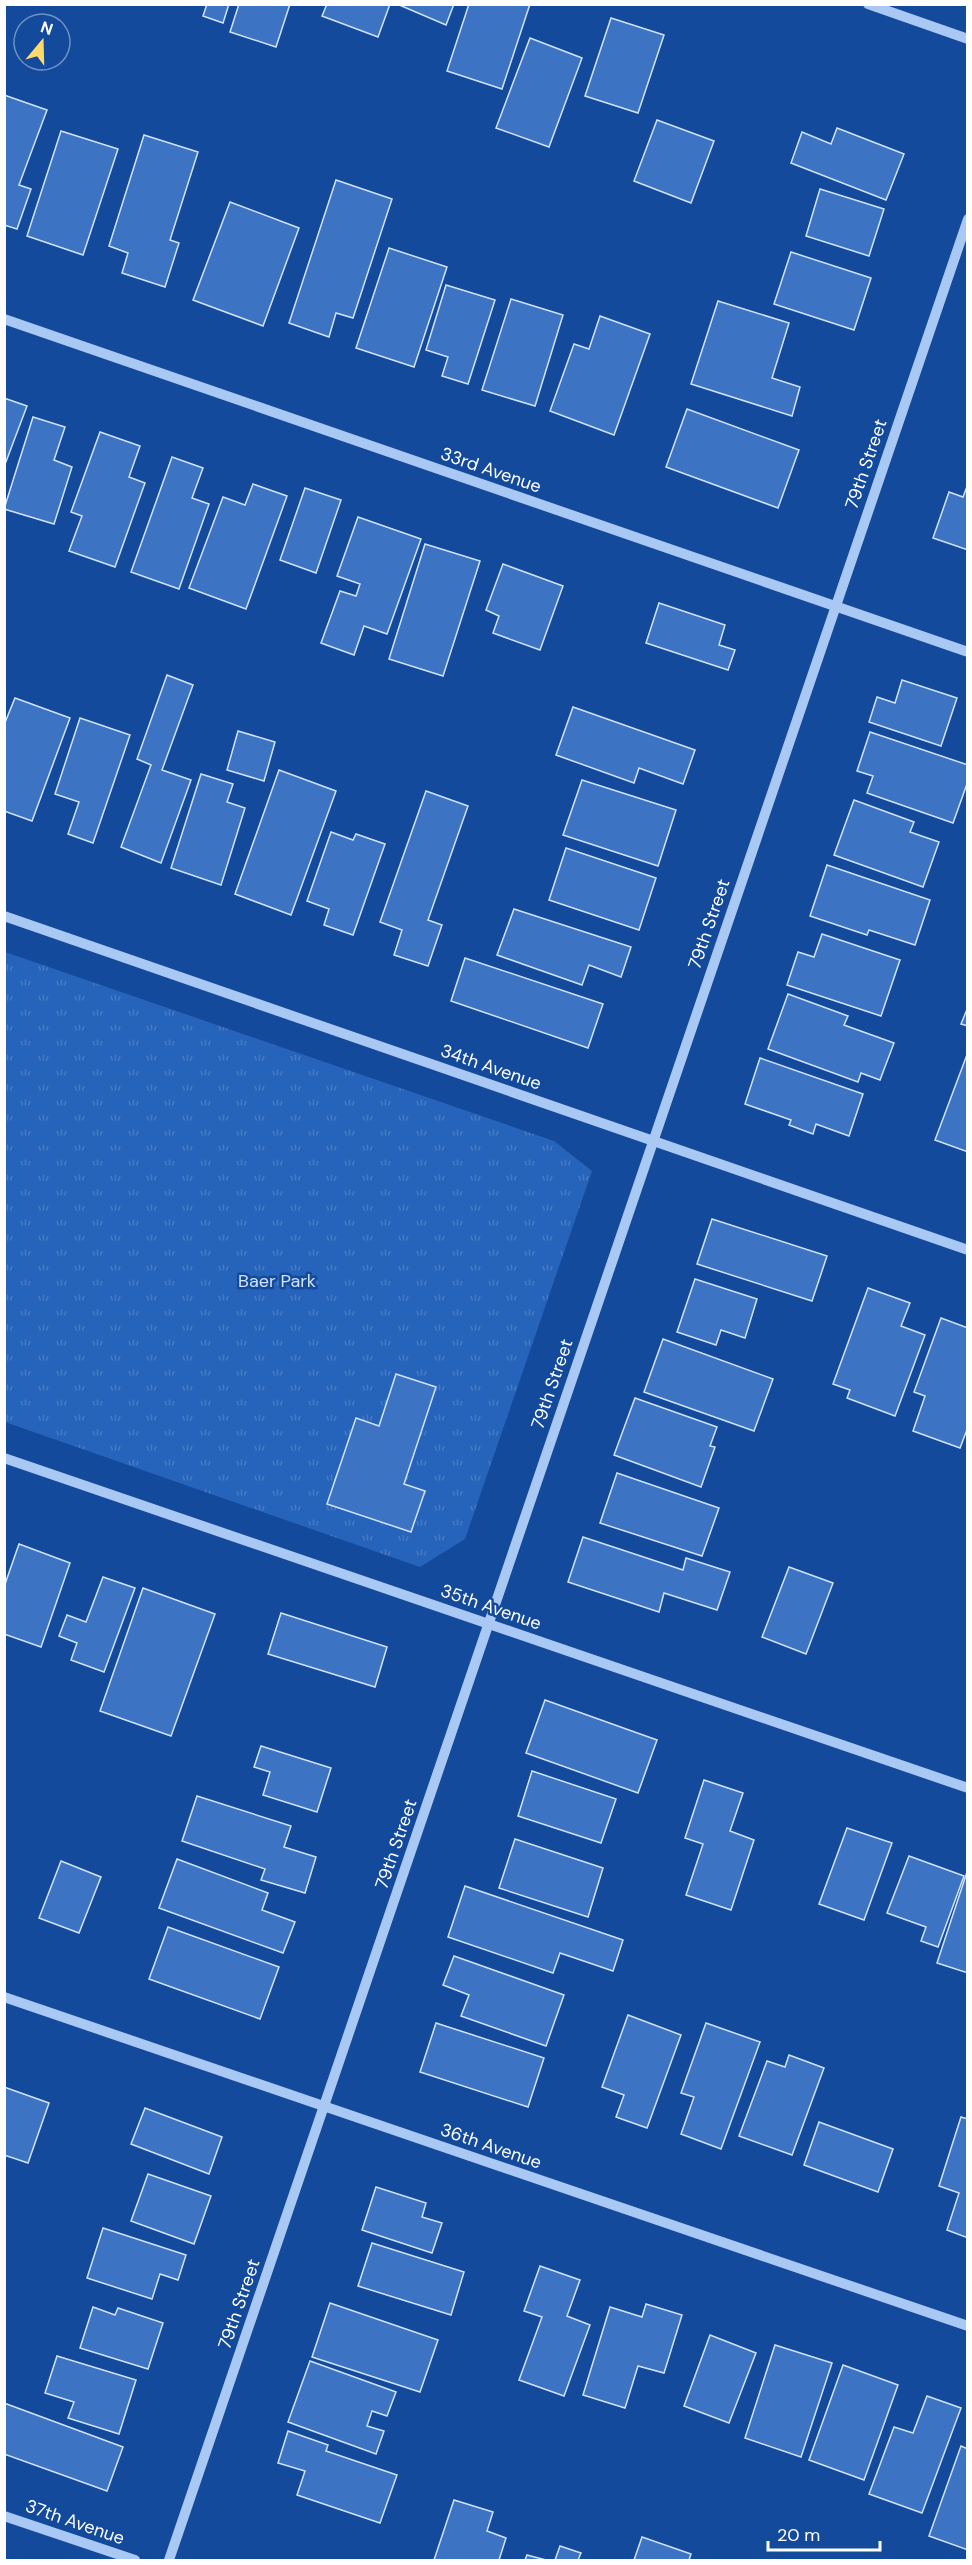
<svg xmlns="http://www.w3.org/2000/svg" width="972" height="2565" font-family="'DM Sans',sans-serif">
	<defs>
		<pattern id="park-tufts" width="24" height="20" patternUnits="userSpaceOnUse" patternTransform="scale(1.5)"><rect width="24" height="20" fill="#2663ba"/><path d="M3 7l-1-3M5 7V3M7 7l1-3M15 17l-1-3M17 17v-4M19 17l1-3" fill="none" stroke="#477ac4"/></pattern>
	</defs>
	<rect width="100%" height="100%" fill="#134a9c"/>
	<!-- park -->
	<path fill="url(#park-tufts)" d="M5,952L554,1141L592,1171L465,1539L420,1567L5,1422Z"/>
	<!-- building -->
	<g fill="#3c73c3" stroke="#d1e3fd" stroke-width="1.5">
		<path d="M207,4H229L223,23L203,16Z"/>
		<path d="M239,4H290L276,47L230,32Z"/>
		<path d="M327,4H390L378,37L322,16Z"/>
		<path d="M397,4H454L446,25Z"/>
		<path d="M469,4H530L502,89L447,71Z"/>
		<path d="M611,18L664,35L638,113L585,96Z"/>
		<path d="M530,38L582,58L549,147L496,128Z"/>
		<path d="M4,95L47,110L19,185L31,189L17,229L4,225Z"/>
		<path d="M657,120L714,141L691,203L634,181Z"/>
		<path d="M837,128L904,154L886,200L791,163L802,132L831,144Z"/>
		<path d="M61,131L118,149L83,255L27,236Z"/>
		<path d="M144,135L198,152L170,240L179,243L165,287L122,273L128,253L109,246Z"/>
		<path d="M336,180L392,199L353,318L336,313L329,337L289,323Z"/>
		<path d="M820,189L884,209L869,256L806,236Z"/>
		<path d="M230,202L299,228L263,326L193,300Z"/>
		<path d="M389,248L447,267L414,367L356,348Z"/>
		<path d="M791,252L871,278L854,330L774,304Z"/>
		<path d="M446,285L495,300L468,384L442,376L448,357L426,350Z"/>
		<path d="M511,299L563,315L535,406L482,390Z"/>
		<path d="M718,301L789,323L772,378L800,387L792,416L691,384Z"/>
		<path d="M600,316L650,334L614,435L550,411L574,344L589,349Z"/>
		<path d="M4,398L27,406L4,467Z"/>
		<path d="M687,409L799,450L778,508L666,467Z"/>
		<path d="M33,417L65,427L54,460L72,467L54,524L4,509Z"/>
		<path d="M100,432L140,446L129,477L145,483L115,567L69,551L82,516L71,512Z"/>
		<path d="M172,457L203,468L192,498L209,504L179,589L131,572Z"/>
		<path d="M253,484L287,496L246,609L189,588L223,497L245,505Z"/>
		<path d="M968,484V550L933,538L949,492L963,497Z"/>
		<path d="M305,488L341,500L316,573L280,560Z"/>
		<path d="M358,517L421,539L387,634L364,626L354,655L321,643L340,591L356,596L360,584L337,576Z"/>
		<path d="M425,544L480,561L443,676L389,659Z"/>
		<path d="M503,564L563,586L540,650L493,633L499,616L486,610Z"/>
		<path d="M659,603L725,625L719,645L735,650L728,670L646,643Z"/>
		<path d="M167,675L193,685L162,770L191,780L161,863L121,847L151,765L137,759Z"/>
		<path d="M902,680L957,698L941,746L869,722L877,697L895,703Z"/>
		<path d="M15,698L70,718L32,821L4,811V725Z"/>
		<path d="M573,707L695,750L683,784L639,768L634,783L556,755Z"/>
		<path d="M80,718L130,735L93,843L68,834L79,802L55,794Z"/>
		<path d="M238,731L275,742L264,781L227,770Z"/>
		<path d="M870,732L968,765V781L953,823L867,793L873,776L857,771Z"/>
		<path d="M279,770L336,791L291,915L235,894Z"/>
		<path d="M201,774L233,784L227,802L245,808L221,885L171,868Z"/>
		<path d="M582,780L676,810L658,866L563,835Z"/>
		<path d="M426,791L468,806L428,920L442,925L428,966L394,955L402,930L380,922Z"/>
		<path d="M854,800L914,822L910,832L939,842L923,887L834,855Z"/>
		<path d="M331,832L353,840L356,834L385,844L353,935L324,925L329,909L307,901Z"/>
		<path d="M566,848L656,878L639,930L549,900Z"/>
		<path d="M827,865L930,900L915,945L869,930L867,935L810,916Z"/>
		<path d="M514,909L631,947L621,977L589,965L582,985L497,955Z"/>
		<path d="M822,934L900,960L881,1016L787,985L798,952L814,957Z"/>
		<path d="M465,958L603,1004L588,1048L451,1001Z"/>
		<path d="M788,994L848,1016L844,1025L894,1043L880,1080L861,1073L858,1082L768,1049Z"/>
		<path d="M968,1007V1026L961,1024Z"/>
		<path d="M968,1052V1152L935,1140Z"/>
		<path d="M760,1058L863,1094L849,1136L816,1124L813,1134L789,1125L791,1120L745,1104Z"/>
		<path d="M712,1219L827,1256L812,1301L697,1264Z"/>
		<path d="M695,1279L757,1299L745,1338L721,1330L716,1345L677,1332Z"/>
		<path d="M868,1288L910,1303L901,1326L925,1335L895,1416L847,1398L850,1390L833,1384Z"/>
		<path d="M941,1318L968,1328V1427L960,1448L913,1431L925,1396L914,1392Z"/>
		<path d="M663,1339L773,1379L754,1431L644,1392Z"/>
		<path d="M396,1374L436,1387L404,1484L425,1491L411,1532L327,1504L356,1418L379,1426Z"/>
		<path d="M635,1398L717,1427L710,1446L715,1447L701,1487L614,1455Z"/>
		<path d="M617,1473L719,1508L702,1556L600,1523Z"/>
		<path d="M583,1537L683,1570L686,1558L730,1572L717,1610L664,1593L659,1612L568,1582Z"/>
		<path d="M19,1544L70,1563L41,1647L4,1634V1587Z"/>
		<path d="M789,1567L833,1583L806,1654L762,1637Z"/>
		<path d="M103,1577L135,1588L104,1672L71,1660L77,1643L59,1636L67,1615L86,1622Z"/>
		<path d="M143,1588L215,1614L171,1736L100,1711Z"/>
		<path d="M281,1613L387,1647L375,1687L268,1654Z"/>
		<path d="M545,1700L657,1740L638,1793L526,1753Z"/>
		<path d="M261,1746L331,1768L317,1812L263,1795L270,1772L254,1767Z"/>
		<path d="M532,1771L616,1799L601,1843L518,1816Z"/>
		<path d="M704,1780L743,1793L730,1831L754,1840L731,1910L686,1895L703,1844L685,1838Z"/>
		<path d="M197,1796L291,1826L284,1847L316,1857L305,1893L261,1880L265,1869L182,1841Z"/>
		<path d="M847,1828L892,1843L864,1920L819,1904Z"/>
		<path d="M515,1839L603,1868L588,1917L499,1888Z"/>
		<path d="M909,1856L964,1876L938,1947L921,1941L926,1927L887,1913Z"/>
		<path d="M177,1859L268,1893L262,1910L295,1922L283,1953L159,1908Z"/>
		<path d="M61,1861L101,1877L79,1933L39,1918Z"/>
		<path d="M968,1869V1973L937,1963Z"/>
		<path d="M465,1886L623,1940L613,1971L560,1953L553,1973L448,1937Z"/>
		<path d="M168,1927L279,1967L260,2019L149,1979Z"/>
		<path d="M454,1956L564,1995L546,2046L461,2016L469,1995L443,1985Z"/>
		<path d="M628,2015L681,2035L647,2128L616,2117L624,2095L602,2087Z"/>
		<path d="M436,2023L544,2058L528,2107L420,2072Z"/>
		<path d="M706,2023L760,2042L721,2149L681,2134L694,2097L681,2093Z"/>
		<path d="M789,2055L824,2068L792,2155L739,2136L767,2061L785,2067Z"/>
		<path d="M4,2087L49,2103L28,2163L4,2155Z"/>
		<path d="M145,2108L222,2137L209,2174L131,2144Z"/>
		<path d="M961,2117L968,2119V2238L947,2230L959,2193L939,2186Z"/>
		<path d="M819,2122L893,2149L878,2192L804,2165Z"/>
		<path d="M148,2174L211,2196L194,2244L131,2221Z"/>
		<path d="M376,2187L426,2203L422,2217L442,2223L432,2253L362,2230Z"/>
		<path d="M103,2228L186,2255L178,2280L160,2274L152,2299L87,2278Z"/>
		<path d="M372,2243L464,2272L451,2315L358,2286Z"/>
		<path d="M540,2266L580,2280L567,2316L590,2325L564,2396L519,2380L542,2317L524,2311Z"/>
		<path d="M330,2303L438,2340L420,2392L312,2357Z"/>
		<path d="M646,2304L682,2315L664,2373L638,2366L625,2408L583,2395L610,2307L642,2317Z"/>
		<path d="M93,2307L115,2315L118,2308L163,2323L148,2369L80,2348Z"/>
		<path d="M710,2335L756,2353L729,2423L684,2406Z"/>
		<path d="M775,2345L832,2363L801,2457L745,2438Z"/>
		<path d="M57,2356L136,2380L119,2434L68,2418L74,2402L45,2393Z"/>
		<path d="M310,2361L396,2392L387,2416L372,2411L367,2426L384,2431L376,2454L288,2422Z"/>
		<path d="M843,2365L898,2385L864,2480L809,2460Z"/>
		<path d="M927,2396L961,2408L922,2513L869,2494L894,2427L913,2433Z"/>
		<path d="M4,2403L123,2447L107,2491L4,2454Z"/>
		<path d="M288,2431L328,2445L326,2451L397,2475L380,2523L297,2495L305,2471L278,2463Z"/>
		<path d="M961,2446L968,2449V2550L929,2536Z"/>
		<path d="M454,2500L493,2512L487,2531L506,2538L499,2560H434Z"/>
		<path d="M642,2537L691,2554L689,2560H634Z"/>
		<path d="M560,2546L581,2553L578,2560H555Z"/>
		<path d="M527,2555L546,2560H525Z"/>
	</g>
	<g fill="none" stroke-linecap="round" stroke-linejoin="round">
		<!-- minor -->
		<g stroke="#a9c8f4" stroke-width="10">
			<path d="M868,4L968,39"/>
			<path d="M4,319L968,652"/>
			<path d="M4,916L968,1250"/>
			<path d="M4,1458L968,1788"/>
			<path d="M4,1997L968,2326"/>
			<path d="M4,2516L135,2560"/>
			<path d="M169,2560L968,219"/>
		</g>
	</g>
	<g text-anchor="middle" stroke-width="5" stroke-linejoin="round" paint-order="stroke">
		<!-- street labels -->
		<g font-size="18" fill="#fff" stroke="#134a9c">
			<text transform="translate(866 464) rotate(-71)" y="6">79th Street</text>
			<text transform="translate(491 470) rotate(19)" y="6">33rd Avenue</text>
			<text transform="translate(709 924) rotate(-71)" y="6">79th Street</text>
			<text transform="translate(491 1067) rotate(19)" y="6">34th Avenue</text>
			<text transform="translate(552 1384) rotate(-71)" y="6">79th Street</text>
			<text transform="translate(491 1607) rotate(19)" y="6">35th Avenue</text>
			<text transform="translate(396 1844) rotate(-71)" y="6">79th Street</text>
			<text transform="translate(491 2146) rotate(19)" y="6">36th Avenue</text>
			<text transform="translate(239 2304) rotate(-71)" y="6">79th Street</text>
			<text transform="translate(75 2522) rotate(19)" y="6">37th Avenue</text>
		</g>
		<!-- park labels -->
		<g font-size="18" fill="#d1e3fd" stroke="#134a9c">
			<text x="277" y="1287">Baer Park</text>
		</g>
	</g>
	<!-- border -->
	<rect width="972" height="2565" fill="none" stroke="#ffffff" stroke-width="12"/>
	<!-- north arrow -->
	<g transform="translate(42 42) rotate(19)"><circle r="28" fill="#134a9c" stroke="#7192c4" stroke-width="1.5"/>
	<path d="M0-4.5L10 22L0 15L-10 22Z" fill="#ffda6b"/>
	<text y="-9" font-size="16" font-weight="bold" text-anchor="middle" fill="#ffffff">N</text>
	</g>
	<!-- scale -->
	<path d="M768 2541v9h112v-9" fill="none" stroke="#ffffff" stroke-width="3"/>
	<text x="777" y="2541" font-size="18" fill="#ffffff" stroke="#134a9c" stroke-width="4.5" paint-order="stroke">20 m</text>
</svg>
